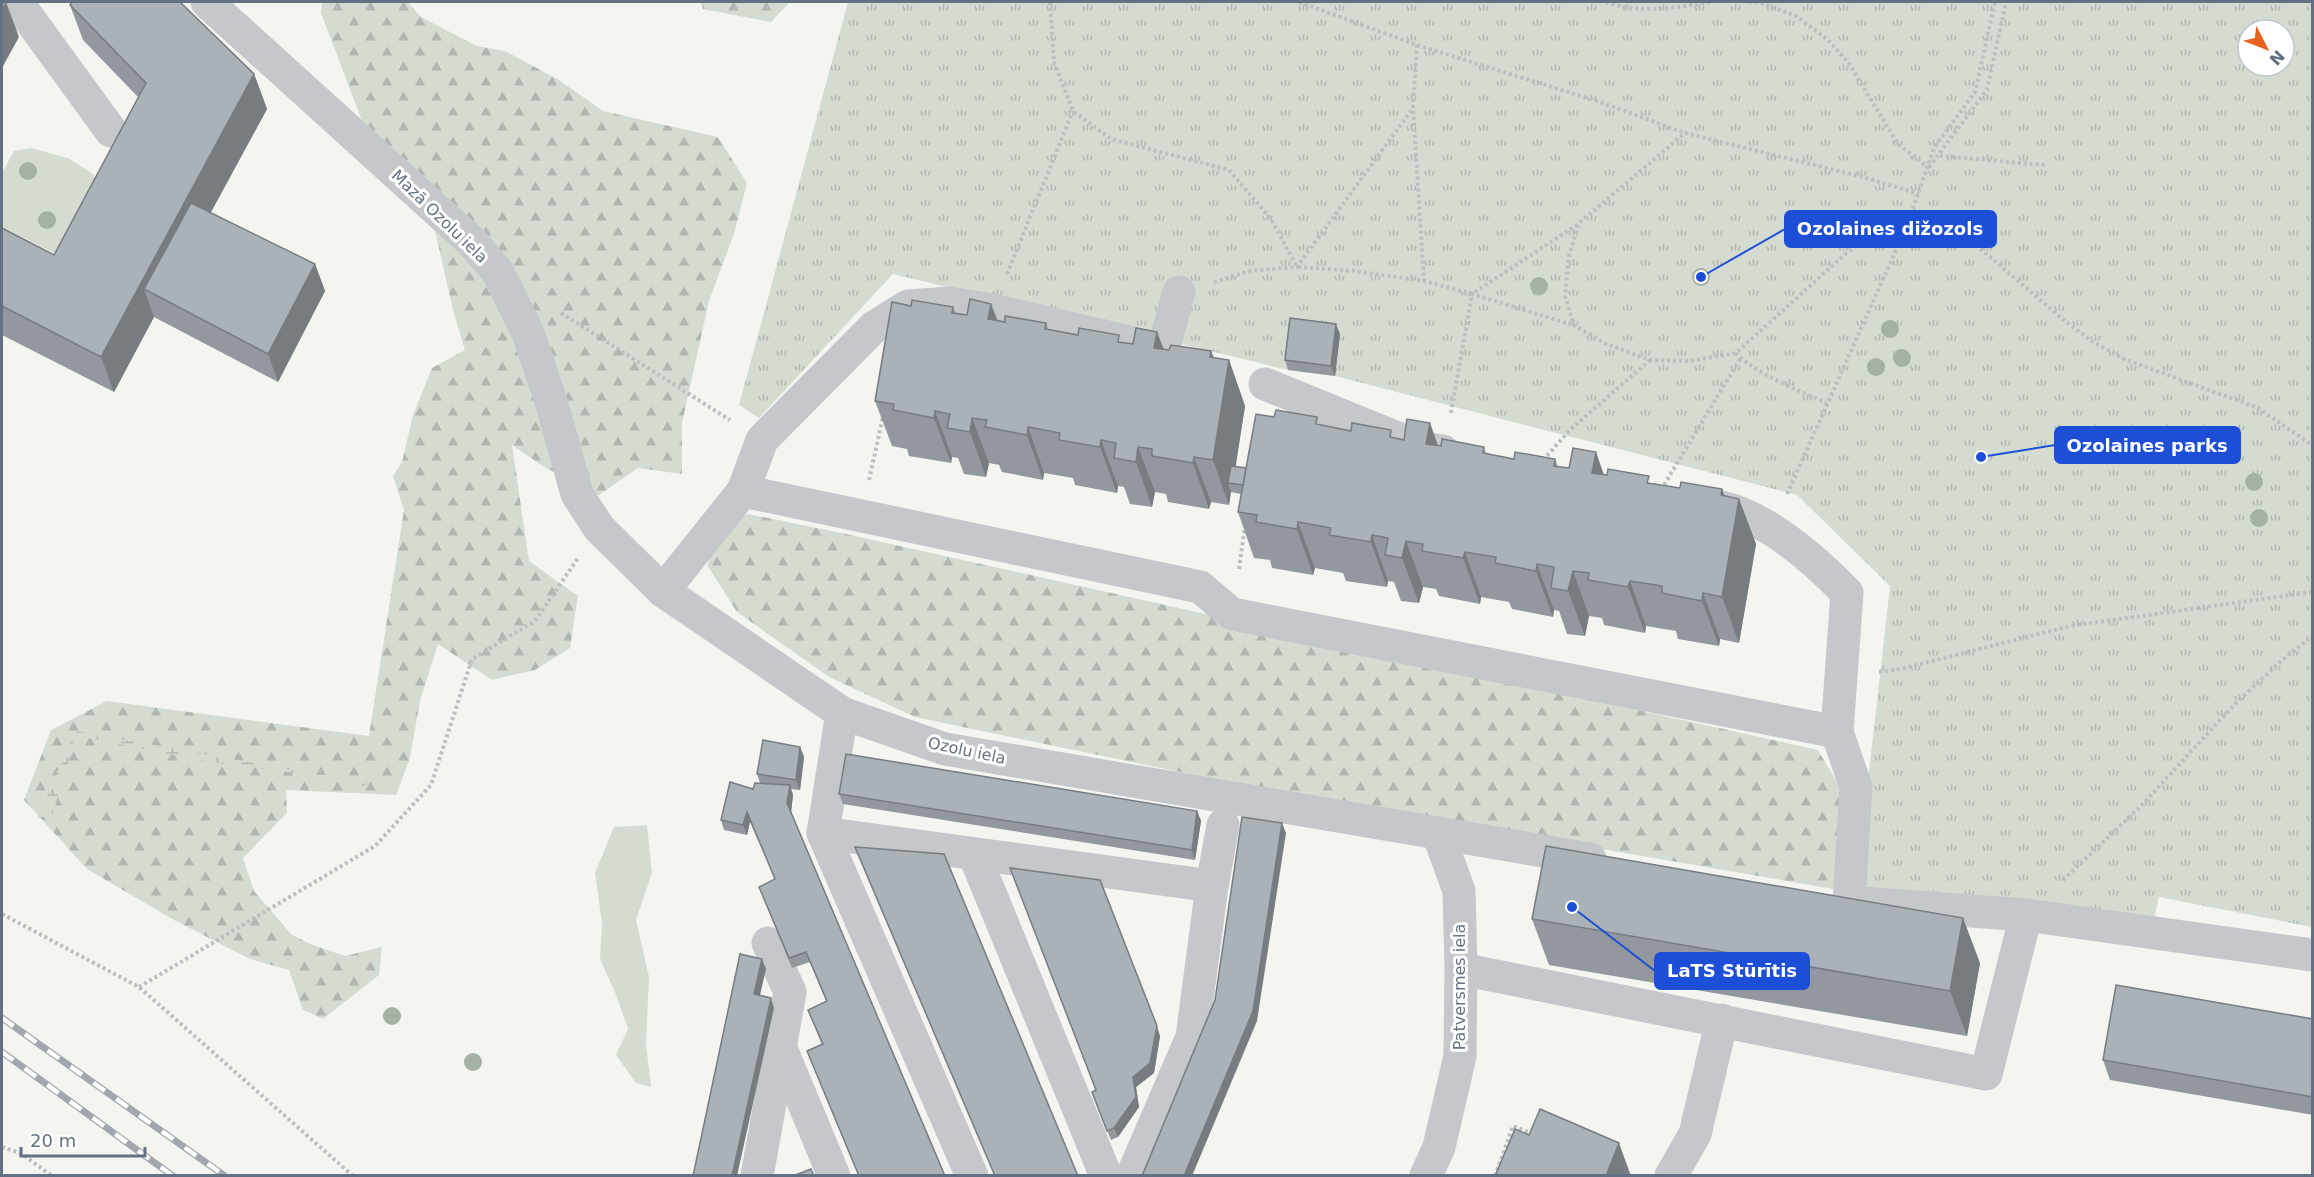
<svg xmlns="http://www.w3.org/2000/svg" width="2314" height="1177" font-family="'DejaVu Sans',sans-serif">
	<defs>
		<pattern id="forest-firs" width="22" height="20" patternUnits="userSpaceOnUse" patternTransform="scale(1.5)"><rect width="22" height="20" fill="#d4dcd2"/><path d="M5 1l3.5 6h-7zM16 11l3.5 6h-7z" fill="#b0b7b0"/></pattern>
		<pattern id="wetland-marsh" width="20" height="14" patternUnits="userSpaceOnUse" patternTransform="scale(1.5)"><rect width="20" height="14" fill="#d4dcd2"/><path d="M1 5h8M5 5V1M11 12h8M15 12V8" fill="none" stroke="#b0b7b0"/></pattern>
		<pattern id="park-tufts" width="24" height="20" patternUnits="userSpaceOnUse" patternTransform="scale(1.5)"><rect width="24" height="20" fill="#d4dcd2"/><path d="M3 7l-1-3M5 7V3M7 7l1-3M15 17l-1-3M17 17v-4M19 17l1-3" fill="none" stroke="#b0b7b0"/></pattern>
	</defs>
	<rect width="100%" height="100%" fill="#f4f5f1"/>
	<!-- green -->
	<g fill="#d4dcd2">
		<path d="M31,148L68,158L93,174L100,193L68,260L2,227V173L14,151Z"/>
		<path d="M647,825L652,873L636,920L649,977L646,1044L651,1087L636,1083L616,1055L628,1029L615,992L600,959L602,923L595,873L614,827Z"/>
	</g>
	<!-- forest -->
	<g fill="url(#forest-firs)">
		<path d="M322,2H408L421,17L477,46L505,51L559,80L603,111L718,137L747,183L734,234L709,301L682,423V474L638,468L599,495L544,467L512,445L529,561L578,596L570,648L535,670L492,680L438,644L420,701L410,758L396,795L286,790L287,813L243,858L254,891L291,934L310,944L345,956L382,947L379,975L323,1019L303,1010L289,970L250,959L174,920L87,869L24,800L51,730L107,701L369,736L404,510L393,476L402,462L413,415L432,368L465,350L454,314L432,218L383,176L321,13Z"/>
		<path d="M701,2H790L771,22L703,9Z"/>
		<path d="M748,514L846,534L1818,750L1844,794L1839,890L1310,799L915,717L829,677L737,612L707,565L723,526Z"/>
	</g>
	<!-- wetland -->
	<path fill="url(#wetland-marsh)" d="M75,731L287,769L368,781L363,787L357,781L211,762L76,736L53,813L37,819Z"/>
	<!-- park -->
	<path fill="url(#park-tufts)" fill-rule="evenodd" d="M848,2H2312V927L2159,897L2153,924L1856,886L1890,586L1797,495L1335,376L1288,370L893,274L759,418L739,405ZM2248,30H2284V66H2248Z"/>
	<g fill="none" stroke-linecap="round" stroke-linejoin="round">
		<!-- path -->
		<g stroke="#bcbec0" stroke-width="4" stroke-dasharray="3 3" stroke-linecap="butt">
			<path d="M1050,2L1054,62L1073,111L1111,139L1229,170L1271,219L1297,267L1354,271L1424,281L1472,294L1578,224L1685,133L1863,177L1919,194"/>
			<path d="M1299,2L1417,45L1600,102L1685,133"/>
			<path d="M1606,2C1639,14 1677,8 1710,2"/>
			<path d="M1749,2H1758L1796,16L1828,40L1848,62L1898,144L1929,168"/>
			<path d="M1417,45L1413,108L1424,281"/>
			<path d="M1940,156L2045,165"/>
			<path d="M1929,167L1987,90L2006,2"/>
			<path d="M1913,210L1938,221L1970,240L2066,322L2093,342L2124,359L2258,408L2312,445"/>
			<path d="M1578,225L1569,256L1565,296L1574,325L1606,344L1650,360L1690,361L1736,353L1843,256L1872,232L1906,228"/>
			<path d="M1007,274L1073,111"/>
			<path d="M1214,282L1250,271L1297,267L1413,108"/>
			<path d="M561,313L730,420"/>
			<path d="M1736,353C1752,372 1802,392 1826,403"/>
			<path d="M1451,413L1472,294L1573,325"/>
			<path d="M1543,460L1571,429L1650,360"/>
			<path d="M869,480L883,417"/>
			<path d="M1661,490L1740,359"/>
			<path d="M1787,494L1906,228L1934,148L1975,92L1995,2"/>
			<path d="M1239,569L1245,526"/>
			<path d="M1879,672L1901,669L2070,626L2312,592"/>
			<path d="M2063,880L2139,808L2234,705L2280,662L2312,636"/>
			<path d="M2,914L139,987L353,1176"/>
			<path d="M139,987L375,846L431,785L472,659L535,621L578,558"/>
			<path d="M2,1147L22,1154L52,1176"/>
			<path d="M1495,1176L1513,1126L1533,1134"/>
		</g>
		<!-- minor -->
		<g stroke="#c5c7cb" stroke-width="33">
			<path d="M17,2L111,131"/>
			<path d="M207,2L472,242L498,272L528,333L551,401L577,494L599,528L663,591L842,713L945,749L1590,859"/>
			<path d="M1265,384L1422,448L1443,451"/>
			<path d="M743,491L1200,587L1232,614L1837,732"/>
			<path d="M1705,503C1714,505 1723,507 1732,510C1776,525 1816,561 1847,593L1837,732L1856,787L1849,902"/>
			<path d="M663,591L743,491L762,440L874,327L908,306L949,303L993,310L1163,350L1179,292"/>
			<path d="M842,713L823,833L1212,886L1192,1037L1132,1176"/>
			<path d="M823,833L972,1176"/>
			<path d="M974,854L1106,1176"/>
			<path d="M1212,886L1223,825"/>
			<path d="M1848,902L2026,915L2312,955"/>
			<path d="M1461,969L1986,1074L2026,915"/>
			<path d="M780,1046L834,1176"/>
			<path d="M757,1176L790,992L768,943"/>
			<path d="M1426,1176L1439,1147L1460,1056L1461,969L1459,891L1438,833"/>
			<path d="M1671,1176L1695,1134L1722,1020"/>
		</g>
		<!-- rail casing -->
		<g stroke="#a2a7ae" stroke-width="7">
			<g id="rail">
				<path d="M2,1018L225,1176"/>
				<path d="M2,1052L173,1176"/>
			</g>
		</g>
		<!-- rail -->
		<use href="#rail" stroke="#fff" stroke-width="4.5" stroke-dasharray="14" stroke-linecap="butt"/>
	</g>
	<!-- trees -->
	<g fill="#a5b1a2">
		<circle cx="28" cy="171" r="9"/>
		<circle cx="47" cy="220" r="9"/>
		<circle cx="1701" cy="277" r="9"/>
		<circle cx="1539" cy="286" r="9"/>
		<circle cx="1890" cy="329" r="9"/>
		<circle cx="1902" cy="358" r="9"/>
		<circle cx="1876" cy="367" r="9"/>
		<circle cx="2231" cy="440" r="9"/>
		<circle cx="2254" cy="482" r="9"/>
		<circle cx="2259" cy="518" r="9"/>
		<circle cx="392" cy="1016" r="9"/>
		<circle cx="473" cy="1062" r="9"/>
	</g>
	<!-- wall -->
	<g fill="#92989d">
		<path d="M69,2H180L254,74L267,109L210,213L315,264L325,291L278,382L154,317L114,392L2,335V228L54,255L138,97L83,40L70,5L71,4Z"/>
		<path d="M991,304L998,321L1005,322L1046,323L1048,329L1133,344L1157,332L1164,350L1211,351L1214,358L1229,360L1245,406L1235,467L1246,468L1319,425L1404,440L1430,423L1438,446L1484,447L1486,454L1514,459H1555L1558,467L1604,475L1680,488L1722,489L1724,496L1739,499L1756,544L1739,643L1720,639L1719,646L1678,639L1676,631L1646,626L1645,633L1604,625L1602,618L1589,616L1585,636L1567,634L1559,611L1554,610L1553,617L1512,609L1509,602L1481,597L1480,604L1439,596L1436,589L1423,587L1419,603L1401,601L1394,582L1388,581L1387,587L1346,581L1343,573L1315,568L1313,575L1272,568L1270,560L1254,558L1238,512L1241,494L1231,492L1229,505L1211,502L1209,509L1168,502L1166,494L1155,492L1152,507L1130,504L1124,487L1118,486L1117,493L1075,485L1073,478L1044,473L1043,480L1002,472L999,465L989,463L986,477L964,474L958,458L952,457L951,463L909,456L907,449L892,446L875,401L911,306L953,307L956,313L967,315Z"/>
		<path d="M1340,334L1335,376L1288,370L1285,360Z"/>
		<path d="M800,747L804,757L800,790L791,789L793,795L791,812L945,1176H859L807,1051L822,1045L808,1010L826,1001L810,962L792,968L759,887L775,879L750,822L747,835L724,830L721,820L753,789L760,783L757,774Z"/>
		<path d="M839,794L1197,811L1201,821L1195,860L843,804Z"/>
		<path d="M855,847L1078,1176H995Z"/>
		<path d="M1532,919L1980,963L1967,1036L1549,965Z"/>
		<path d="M2313,1019V1115L2110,1080L2103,1060Z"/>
		<path d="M1160,1036L1154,1073L1136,1087L1139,1107L1118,1137L1111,1140L1092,1092L1096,1090Z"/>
	</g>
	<!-- shaded-wall -->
	<g fill="#777c80">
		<path d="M6,2L19,37L2,68V10Z"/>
		<path d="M254,74L267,109L164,299L144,289L154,317L114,392L101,357Z"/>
		<path d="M315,264L325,291L278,382L268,354Z"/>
		<path d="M991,304L1008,349L988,319Z"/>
		<path d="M1336,324L1340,334L1335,376L1331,366Z"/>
		<path d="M1157,332L1174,377L1154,348Z"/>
		<path d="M1211,351L1224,387L1229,360L1245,406L1233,484L1228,483L1231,492L1229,505L1213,460L1210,357Z"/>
		<path d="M935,411L952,457L951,463L934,418Z"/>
		<path d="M972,418L989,463L986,477L970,432Z"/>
		<path d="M1430,423L1446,469L1426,444Z"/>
		<path d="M1028,427L1044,473L1043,480L1027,435Z"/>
		<path d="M1101,440L1118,486L1117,493L1100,447Z"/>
		<path d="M1138,447L1155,492L1152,507L1136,462Z"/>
		<path d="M1596,452L1612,498L1592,473Z"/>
		<path d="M1194,457L1211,502L1209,509L1193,463Z"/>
		<path d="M1722,489L1735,524L1739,499L1756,544L1739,643L1722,597L1721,495Z"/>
		<path d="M1298,522L1315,568L1313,575L1297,529Z"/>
		<path d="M1372,535L1388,581L1387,587L1371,542Z"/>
		<path d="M1406,541L1423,587L1419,603L1402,558Z"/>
		<path d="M1465,552L1481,597L1480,604L1463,558Z"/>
		<path d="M1537,564L1554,610L1553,617L1536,571Z"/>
		<path d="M1573,571L1589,616L1585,636L1568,591Z"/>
		<path d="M1630,581L1646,626L1645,633L1628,587Z"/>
		<path d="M1703,593L1720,639L1719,646L1702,601Z"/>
		<path d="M800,747L804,757L800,790L796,780Z"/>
		<path d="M790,785L793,795L791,813L787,803Z"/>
		<path d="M1197,811L1201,821L1195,860L1192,850Z"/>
		<path d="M747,812L750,822L747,835L743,825Z"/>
		<path d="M1282,823L1286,833L1257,1021L1192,1176H1184Z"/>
		<path d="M1963,918L1980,963L1967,1036L1950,991Z"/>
		<path d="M762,959L766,969L758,1004L754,994Z"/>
		<path d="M771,998L774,1008L737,1176H732Z"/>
		<path d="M1157,1026L1160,1036L1154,1073L1136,1087L1139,1107L1118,1137L1114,1128L1133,1077Z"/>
		<path d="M1619,1143L1631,1176H1606Z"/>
	</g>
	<!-- building -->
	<g fill="#aab1b7" stroke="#777c80" stroke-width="1.5">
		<path d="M2,2H6L2,10Z"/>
		<path d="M72,2H180L254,74L101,357L2,306V228L54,255L146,83L70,5Z"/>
		<path d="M191,203L315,264L268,354L144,289Z"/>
		<path d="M970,299L991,304L988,319L1005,322V316L1046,323L1045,329L1078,335L1079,328L1119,335L1118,342L1133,344L1136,328L1157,332L1154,348L1169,350L1171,345L1211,351L1210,357L1229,360L1213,460L1194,457L1193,463L1152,456V449L1138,447L1136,462L1114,458L1116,443L1101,440L1100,447L1059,440L1060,433L1028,427L1027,435L985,427L987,420L972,418L970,432L947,428L950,414L935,411L934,418L893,410L894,404L875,401L892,302L911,306L912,300L953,307L952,313L967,315Z"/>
		<path d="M1290,318L1336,324L1331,366L1285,360Z"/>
		<path d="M1276,410L1317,417L1316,424L1351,431L1352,423L1391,430L1390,437L1404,440L1407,419L1430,423L1426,444L1441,446L1442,439L1484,447L1483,453L1514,459L1515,452L1555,459L1554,466L1569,468L1573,448L1596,452L1592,473L1607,475L1608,469L1649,476L1647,483L1680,488L1681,482L1722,489L1721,495L1739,499L1722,597L1703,593L1702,601L1662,593V586L1630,581L1628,587L1588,580L1589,573L1573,571L1568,591L1551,588L1554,567L1537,564L1536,571L1495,563L1496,557L1465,552L1463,558L1422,551L1423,544L1406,541L1402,558L1385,555L1388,538L1372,535L1371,542L1329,535L1331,528L1298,522L1297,529L1256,522L1257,515L1238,512L1256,414L1274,417Z"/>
		<path d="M1231,466L1246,468L1243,485L1228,483Z"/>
		<path d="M763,740L800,747L796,780L757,774Z"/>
		<path d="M846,754L1197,811L1192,850L839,794Z"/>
		<path d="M730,782L753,789L755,783L790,785L787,803L945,1176H859L807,1051L823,1044L808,1010L827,1001L806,952L789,958L759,887L775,879L747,812L743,825L721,820Z"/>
		<path d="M1242,817L1282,823L1253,1011L1184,1176H1142L1215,1000Z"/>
		<path d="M1546,846L1963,918L1950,991L1532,919Z"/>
		<path d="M855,847L944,854L1078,1176H995Z"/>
		<path d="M1010,868L1100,880L1157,1026L1150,1063L1133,1077L1136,1097L1114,1128L1107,1131L1092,1092L1096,1090Z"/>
		<path d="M740,954L762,959L754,994L771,998L732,1176H693Z"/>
		<path d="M2116,985L2313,1019V1097L2103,1060Z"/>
		<path d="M1540,1109L1619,1143L1606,1176H1495L1515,1129L1529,1135Z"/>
		<path d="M811,1169L814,1176H793Z"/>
	</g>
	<g text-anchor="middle" stroke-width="6" stroke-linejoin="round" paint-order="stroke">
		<!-- street labels -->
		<g font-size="16" fill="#637183" stroke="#fff">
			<text transform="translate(440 216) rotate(44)" y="6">Mazā Ozolu iela</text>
			<text transform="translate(967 750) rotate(12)" y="6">Ozolu iela</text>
			<text transform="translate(1459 987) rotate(-90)" y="6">Patversmes iela</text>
		</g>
	</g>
	<!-- callouts -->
	<path fill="none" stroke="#1d4ed8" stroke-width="2" d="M1701 277L1785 229M1981 457L2055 445M1572 907L1655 971"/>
	<g fill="#1d4ed8" stroke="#fff" stroke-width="2">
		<circle cx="1701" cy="277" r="6"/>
		<circle cx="1981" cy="457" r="6"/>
		<circle cx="1572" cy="907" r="6"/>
	</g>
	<g fill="#1d4ed8" stroke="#1d4ed8" stroke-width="2">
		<rect x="1785" y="211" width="211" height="36" rx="6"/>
		<rect x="2055" y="427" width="185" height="36" rx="6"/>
		<rect x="1655" y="953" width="154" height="36" rx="6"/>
	</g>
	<g font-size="18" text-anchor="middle" font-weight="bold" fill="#fff">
		<text x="1890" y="235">Ozolaines dižozols</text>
		<text x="2147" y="452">Ozolaines parks</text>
		<text x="1732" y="977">LaTS Stūrītis</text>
	</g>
	<!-- border -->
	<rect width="2314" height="1177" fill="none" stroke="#637183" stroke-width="6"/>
	<!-- north arrow -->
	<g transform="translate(2266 48) rotate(132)"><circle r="28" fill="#ffffff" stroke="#c1c6cd" stroke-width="1.5"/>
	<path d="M0-4.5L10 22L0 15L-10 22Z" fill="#e7611e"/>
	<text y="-9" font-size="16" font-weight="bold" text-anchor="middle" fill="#637183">N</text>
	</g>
	<!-- scale -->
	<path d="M21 1147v9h124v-9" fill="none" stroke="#637183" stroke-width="3"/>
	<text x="30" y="1147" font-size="18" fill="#637183" stroke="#ffffff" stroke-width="4.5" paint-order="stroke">20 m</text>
</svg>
